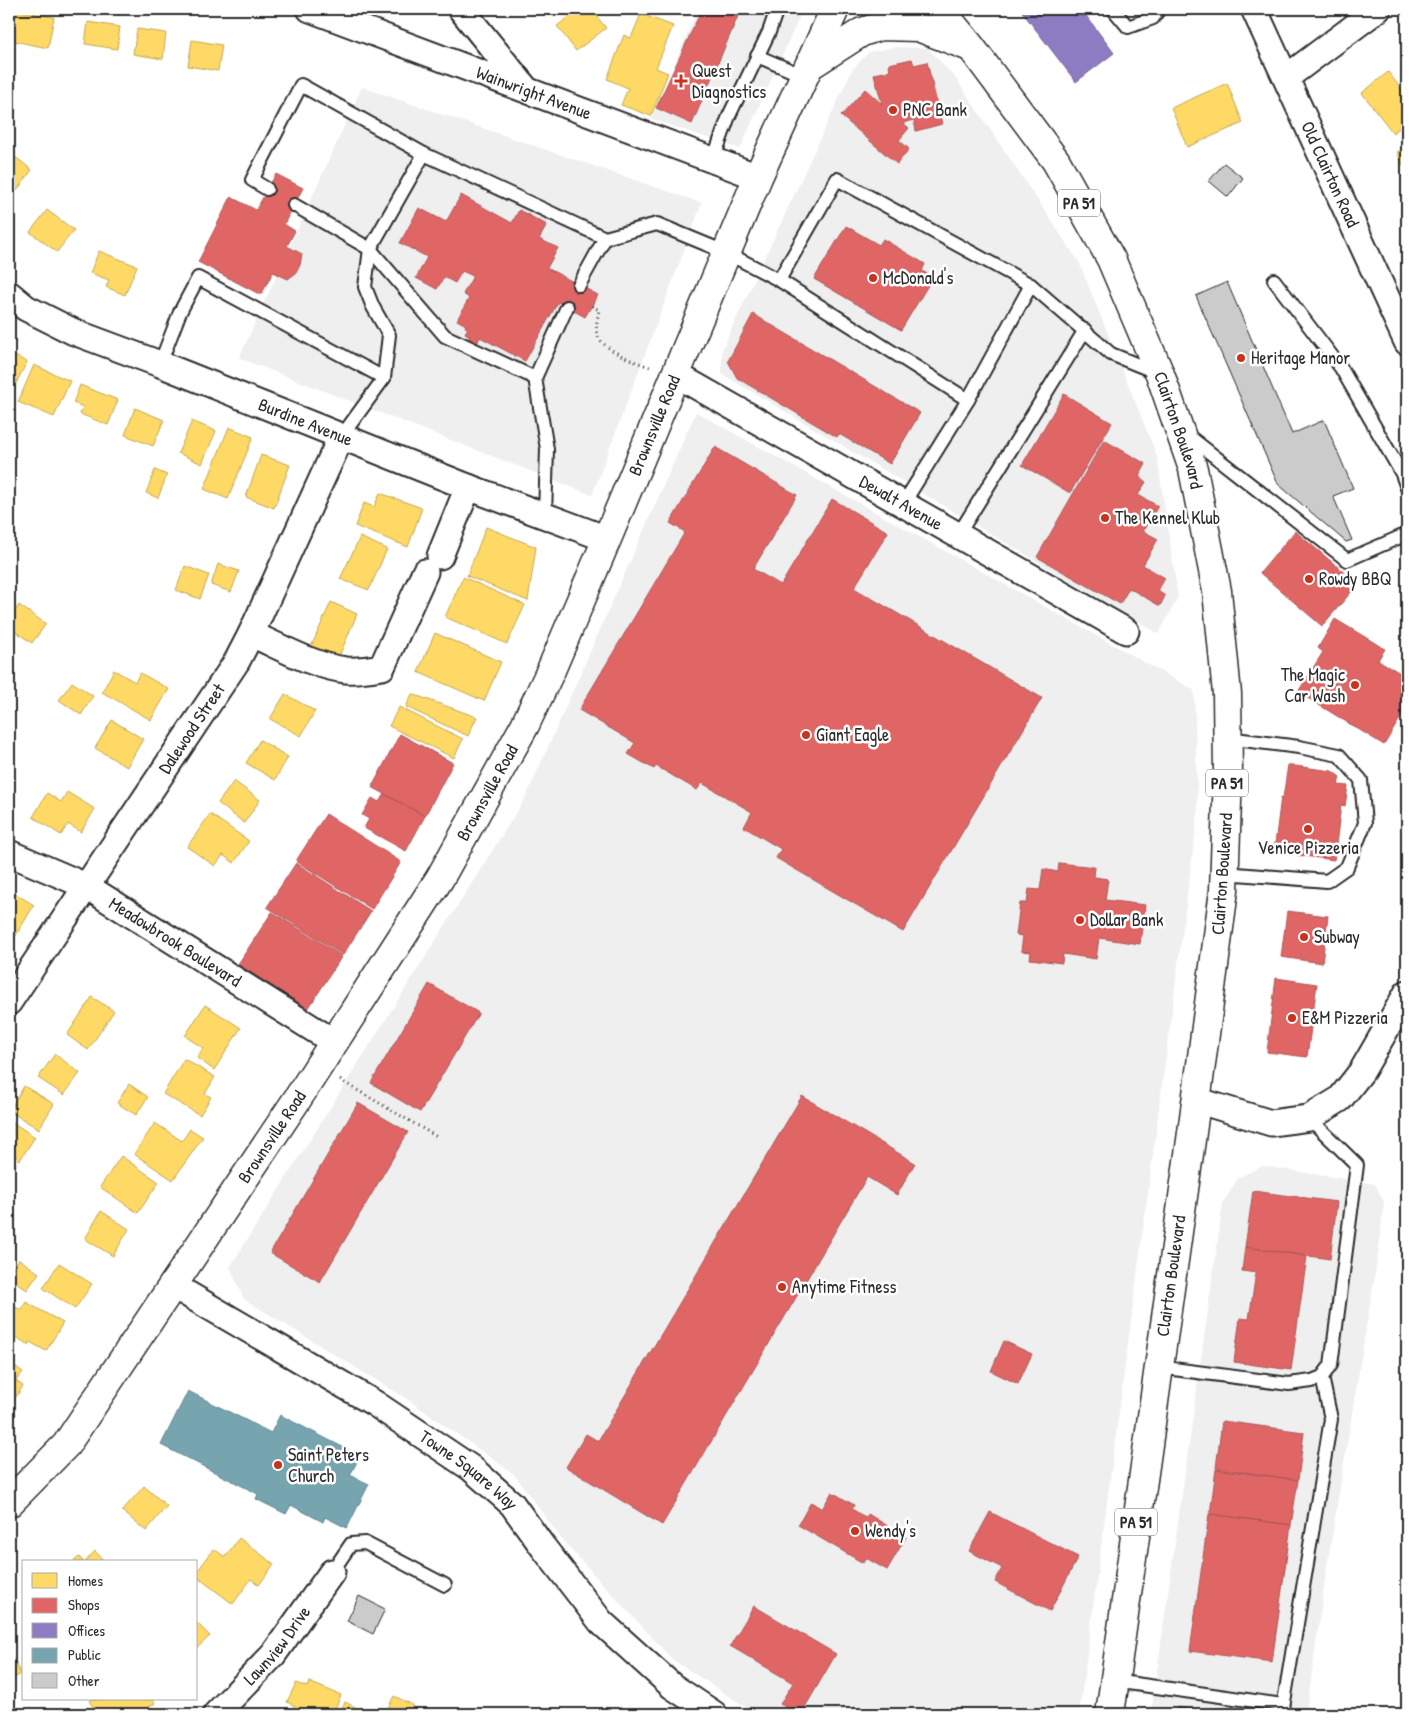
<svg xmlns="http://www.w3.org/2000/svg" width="1416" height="1723" font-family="'Patrick Hand',sans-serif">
	<rect width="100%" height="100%" fill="#fff"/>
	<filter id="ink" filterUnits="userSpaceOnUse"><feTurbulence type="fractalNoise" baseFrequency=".02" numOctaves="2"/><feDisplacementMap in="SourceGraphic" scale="10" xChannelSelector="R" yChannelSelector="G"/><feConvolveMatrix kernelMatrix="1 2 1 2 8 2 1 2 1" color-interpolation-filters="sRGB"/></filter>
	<g filter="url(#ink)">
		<!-- built -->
		<g fill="#efefef">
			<path d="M698,9H803L740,149L651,119Z"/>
			<path d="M896,47L928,48L957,80L1079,262L1157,456L1178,597L1159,634L722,374V350L852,70L869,52Z"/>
			<path d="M362,87L702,203L592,495L239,358Z"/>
			<path d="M696,412L1194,690L1198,813L1079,1714H757L673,1660L563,1541L514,1474L407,1399L244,1299L230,1267L526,797Z"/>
			<path d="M1262,1166L1375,1184L1384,1202L1377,1261L1326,1573L1306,1714H1151L1223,1203L1238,1178Z"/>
		</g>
		<!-- homes -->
		<g fill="#ffd966" stroke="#bfa554">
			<path d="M9,9L54,17L48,48L9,40Z"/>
			<path d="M580,9H591L606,28L576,51L557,26Z"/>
			<path d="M641,14L673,26L656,68L668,73L651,116L621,105L628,88L607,79L624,35L631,38Z"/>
			<path d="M88,22L120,27L117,49L85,44Z"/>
			<path d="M137,29L166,33L163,59L133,54Z"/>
			<path d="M192,40L222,45L218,71L188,66Z"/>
			<path d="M1388,72L1403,91L1407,87V122L1393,133L1362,93Z"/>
			<path d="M1227,83L1243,123L1187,147L1171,108Z"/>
			<path d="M1407,147V174L1397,152Z"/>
			<path d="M9,152L32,170L15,193L9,189Z"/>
			<path d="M47,210L74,230L57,252L30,232Z"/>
			<path d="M99,251L137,266L125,295L106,287L109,280L90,273Z"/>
			<path d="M9,353L27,362L11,393L9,392Z"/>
			<path d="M34,365L70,381L54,417L18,402Z"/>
			<path d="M80,385L118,400L108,425L80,414L83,407L73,403Z"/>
			<path d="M135,408L164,420L153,446L125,435Z"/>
			<path d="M192,421L216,431L202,464L178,453Z"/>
			<path d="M229,427L253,437L228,499L204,489Z"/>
			<path d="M261,455L290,465L274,508L246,497Z"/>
			<path d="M155,470L167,475L158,498L146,493Z"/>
			<path d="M380,493L422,508L408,547L355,526L364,503L374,507Z"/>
			<path d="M486,527L536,547L528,601L467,576Z"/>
			<path d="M360,537L387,549L369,590L340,579Z"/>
			<path d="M218,564L239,571L231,592L211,585Z"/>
			<path d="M185,566L209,575L200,599L176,590Z"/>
			<path d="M463,577L525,605L507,644L445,617Z"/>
			<path d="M331,602L357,614L338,659L311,647Z"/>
			<path d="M19,605L46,624L32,643L9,627V620Z"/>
			<path d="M435,633L501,662L484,701L418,672Z"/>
			<path d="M9,648L15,653L9,661Z"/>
			<path d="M114,670L135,682L140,673L169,689L151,720L102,692Z"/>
			<path d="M72,682L93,696L81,715L59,700Z"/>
			<path d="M285,694L315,711L301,736L270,719Z"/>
			<path d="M412,694L477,717L468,736L406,707Z"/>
			<path d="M399,707L463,739L454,758L389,726Z"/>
			<path d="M112,720L143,739L127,767L95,748Z"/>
			<path d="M260,740L288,757L275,780L246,763Z"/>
			<path d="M234,781L260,800L244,823L218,803Z"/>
			<path d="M67,792L95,809L81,832L68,824L61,835L33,817L47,793L61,802Z"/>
			<path d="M210,814L249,841L234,863L223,855L215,866L187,847Z"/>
			<path d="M9,890L34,905L15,937L9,934Z"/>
			<path d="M92,997L114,1011L88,1050L67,1035Z"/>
			<path d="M205,1005L241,1028L214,1070L197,1058L203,1048L185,1036Z"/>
			<path d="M55,1054L80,1073L64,1095L38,1078Z"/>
			<path d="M184,1059L215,1077L205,1094L211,1097L200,1115L163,1094Z"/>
			<path d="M129,1084L148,1097L136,1115L117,1103Z"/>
			<path d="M24,1086L54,1104L39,1129L9,1111Z"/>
			<path d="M9,1120L35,1137L20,1160L9,1152Z"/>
			<path d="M155,1123L182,1141L190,1129L203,1137L173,1180L134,1154Z"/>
			<path d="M121,1156L159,1182L138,1213L100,1187Z"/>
			<path d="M9,1160L16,1164L9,1176Z"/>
			<path d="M101,1211L129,1229L113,1256L85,1239Z"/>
			<path d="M19,1259L39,1273L27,1290L9,1277V1274Z"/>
			<path d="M59,1263L92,1284L75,1309L43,1288Z"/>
			<path d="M26,1302L63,1323L46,1351L30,1342L29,1345L9,1333V1310L12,1305L21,1310Z"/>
			<path d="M9,1362L23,1372L16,1381L23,1386L12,1403L9,1401Z"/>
			<path d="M144,1486L167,1506L146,1531L122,1511Z"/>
			<path d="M239,1538L274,1564L259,1585L251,1579L233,1604L196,1576V1573L214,1549L225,1557Z"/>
			<path d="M95,1551L105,1562H85Z"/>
			<path d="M79,1557L84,1562H73Z"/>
			<path d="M196,1622L210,1636L196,1649Z"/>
			<path d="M9,1652L21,1674L9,1681Z"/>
			<path d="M309,1682L341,1695L333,1714H292L295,1706L287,1702L296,1683L307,1687Z"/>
			<path d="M394,1696L413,1705L408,1714H385Z"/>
			<path d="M92,1699H153L155,1703L137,1714H98L89,1701Z"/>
			<path d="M345,1702L369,1714H339Z"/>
		</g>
		<!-- shops -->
		<g fill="#e06666" stroke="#aa5454">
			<path d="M702,9H741L692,124L656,108Z"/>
			<path d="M912,59L914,65L927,62L942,124L916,131L914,120L903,123L909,128L899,140L909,149L897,164L841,116L865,89L882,104L874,74L890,71L889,64Z"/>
			<path d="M276,174L303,188L284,224L295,231L287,246L302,254L300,265L296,273L288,279L273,272L261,295L198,262L231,197L256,210Z"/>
			<path d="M461,195L512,223L519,210L547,225L539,239L558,248L547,268L598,295L585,317L558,302L525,361L480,337L477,344L468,339L470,336L465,333L468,328L465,327L466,325L457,320L469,298L463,294L473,276L462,271L455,283L444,277L437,289L416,278L427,257L400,243L419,208L446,222Z"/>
			<path d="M846,226L879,245L883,239L925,264L922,271L933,277L901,330L814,279Z"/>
			<path d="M753,314L920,413L890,464L839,434L837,437L737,378L728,361Z"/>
			<path d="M1064,394L1112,423L1070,493L1022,465Z"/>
			<path d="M1104,440L1146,464L1139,477L1146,482L1138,495L1158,506L1143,531L1158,539L1143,565L1165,578L1158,591L1165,596L1160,606L1129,588L1120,604L1037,557Z"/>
			<path d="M715,447L797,495L753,569L781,585L832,499L888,532L854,588L1042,698L903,932L776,858L781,849L744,827L752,812L702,783L697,790L656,766L654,769L628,754L635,743L579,710L685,532L670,523Z"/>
			<path d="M1295,531L1358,584L1322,626L1260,573Z"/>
			<path d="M1335,619L1385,649L1378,660L1407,677V707L1384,745L1298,692L1323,652L1318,648Z"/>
			<path d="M400,734L453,763L425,816L372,787Z"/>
			<path d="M1288,765L1332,771L1340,777L1338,785L1348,786L1345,806L1341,805L1334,860L1274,852L1281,797L1283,798Z"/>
			<path d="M384,794L425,816L406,851L364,828L369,819L362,815L372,798L379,802Z"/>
			<path d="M326,814L401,862L372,909L296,861Z"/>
			<path d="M296,863L371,911L343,955L267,907Z"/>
			<path d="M1059,863L1095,867L1094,877L1108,879L1105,900L1145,905L1140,944L1099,938L1096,959L1063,954L1062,963L1030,959L1031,952L1021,951L1023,936L1016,935L1020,903H1027L1029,889L1040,890L1043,869L1058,872Z"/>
			<path d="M1287,911L1328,916L1322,963L1281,957Z"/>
			<path d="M272,912L342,956L308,1009L238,964Z"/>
			<path d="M1276,978L1317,984L1307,1057L1267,1052Z"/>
			<path d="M429,984L479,1013L420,1112L371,1083Z"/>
			<path d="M802,1096L915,1163L897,1195L867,1177L662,1525L566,1467L586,1434L598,1441Z"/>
			<path d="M358,1103L408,1132L320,1282L270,1253Z"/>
			<path d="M1253,1191L1337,1202L1330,1259L1245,1247Z"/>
			<path d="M1245,1247L1307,1256L1291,1370L1234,1362L1240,1318L1249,1319L1256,1273L1242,1271Z"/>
			<path d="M1004,1341L1032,1354L1018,1384L991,1371Z"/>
			<path d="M1222,1421L1304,1432L1298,1480L1216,1468Z"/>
			<path d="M1216,1469L1298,1480L1291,1525L1210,1514Z"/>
			<path d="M832,1492L854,1505L852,1509L866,1518L868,1514L906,1537L887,1570L866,1558L863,1563L798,1525L811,1502L822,1509Z"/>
			<path d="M990,1512L1078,1557L1050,1611L995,1582L1002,1568L969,1551Z"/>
			<path d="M1209,1514L1291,1525L1272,1662L1190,1651Z"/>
			<path d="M754,1606L836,1654L801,1714H797L780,1704L793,1683L730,1646Z"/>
			<path d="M1177,1707L1227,1714H1176Z"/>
		</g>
		<!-- offices -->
		<path fill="#8e7cc3" stroke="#706495" d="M1020,9H1081L1114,53L1076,82Z"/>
		<!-- public -->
		<path fill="#76a5af" stroke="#608087" d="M188,1391L271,1433L280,1415L360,1456L350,1475L369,1484L347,1528L325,1517L323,1522L291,1505L286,1514L256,1499L258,1494L161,1445Z"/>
		<!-- building -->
		<g fill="#cbcbcb" stroke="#2b2b2b">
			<path d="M1224,163L1243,178L1228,197L1209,181Z"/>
			<path d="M1227,282L1292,434L1324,420L1353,488L1333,496L1352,540L1346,542L1278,484L1196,296Z"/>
			<path d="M359,1596L385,1609L373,1634L347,1621Z"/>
		</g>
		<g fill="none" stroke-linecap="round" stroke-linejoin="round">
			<!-- service casing -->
			<g stroke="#2b2b2b" stroke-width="16">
				<g id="service">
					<path d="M1113,9L1128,27L1153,18L1159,9"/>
					<path d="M757,56L804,76"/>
					<path d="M424,154L605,238L657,224L725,252L779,280L968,400"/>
					<path d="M713,160L729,116L769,32L777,9"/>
					<path d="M267,189L252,180L301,85L424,154L370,249L365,287L373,307L389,335L384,378L341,437"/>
					<path d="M294,205L370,249L445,336L535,378L567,307"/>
					<path d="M779,280L837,179L1031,285L1111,354L1158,373"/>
					<path d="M1274,280L1341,368L1402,474L1407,488"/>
					<path d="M579,285L605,238"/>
					<path d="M160,364L180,312L198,278L384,378"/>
					<path d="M535,378L547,449L545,517"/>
					<path d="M1186,434L1347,560L1407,534"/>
					<path d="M903,504L968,400L1031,285"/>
					<path d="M958,535L1085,330"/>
					<path d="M1224,873L1327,881L1347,867L1365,823L1361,780L1339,755L1299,747L1227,738"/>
					<path d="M1158,1367L1289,1384L1312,1381L1322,1377L1331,1365L1357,1165L1309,1118"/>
					<path d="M332,1572L351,1544L365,1543L445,1585"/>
					<path d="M1114,1681L1283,1705"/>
					<path d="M1282,1714L1331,1419L1322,1377"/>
				</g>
			</g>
			<!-- minor casing -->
			<g stroke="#2b2b2b" stroke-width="29">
				<g id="minor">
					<path id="s1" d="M310,9L758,177"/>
					<path d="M461,9L525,88"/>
					<path id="s2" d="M1254,9L1407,342"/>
					<path d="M1287,77L1378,9"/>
					<path id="s3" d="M9,294L26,308L74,332L160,364L468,487L607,539"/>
					<path id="s4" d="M675,374L1126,631"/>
					<path d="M440,556L468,487"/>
					<path d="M251,634C281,647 313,666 346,670C358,671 370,669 382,667L425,572"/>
					<path id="s5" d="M9,853L86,886L334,1042"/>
					<path id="s6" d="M9,1002L237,661L251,634L341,437"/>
					<path d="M1196,1100L1271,1123L1309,1118L1340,1099L1362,1071L1407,993"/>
					<path id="s7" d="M172,1285L374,1403L471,1468L512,1504L543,1547L601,1622L672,1686L714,1714"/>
					<path id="s8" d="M216,1714L273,1655L332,1572"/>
				</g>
			</g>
			<!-- secondary casing -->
			<g stroke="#2b2b2b" stroke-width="31">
				<g id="secondary">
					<path id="s9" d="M9,1503L66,1445L298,1098L440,878L525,725L551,670L607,539L758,177L835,9"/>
				</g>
			</g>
			<!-- trunk casing -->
			<g stroke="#2b2b2b" stroke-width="31">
				<g id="trunk">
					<path id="s10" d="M940,9L971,47L1056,161L1111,259L1160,374L1193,469L1217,591L1227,694L1228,772L1224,890L1191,1140L1110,1714"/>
					<path d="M809,66L862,32L881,26L918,27L970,47"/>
				</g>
			</g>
			<!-- path -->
			<g stroke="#2b2b2b" stroke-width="3" stroke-dasharray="1 4" stroke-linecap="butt">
				<path d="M592,306L599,310C598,317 595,327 597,334C602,350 635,362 650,367"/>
				<path d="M340,1080L437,1137"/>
			</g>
			<!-- service -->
			<use href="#service" stroke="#fff" stroke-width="12"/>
			<!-- minor -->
			<use href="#minor" stroke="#fff" stroke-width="25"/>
			<!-- secondary -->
			<use href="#secondary" stroke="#fff" stroke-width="28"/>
			<!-- trunk -->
			<use href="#trunk" stroke="#fff" stroke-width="28"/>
		</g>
	</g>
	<!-- markers -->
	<g fill="#c8321e" stroke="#fff" stroke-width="2">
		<path d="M678.5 73.5h5v5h5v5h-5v5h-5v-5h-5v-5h5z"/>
		<circle cx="893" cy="110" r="5"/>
		<circle cx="873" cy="278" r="5"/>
		<circle cx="1241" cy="358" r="5"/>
		<circle cx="1105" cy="518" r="5"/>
		<circle cx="1309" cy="579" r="5"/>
		<circle cx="1355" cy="685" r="5"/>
		<circle cx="806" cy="735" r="5"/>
		<circle cx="1308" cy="829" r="5"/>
		<circle cx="1080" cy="920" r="5"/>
		<circle cx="1304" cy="937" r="5"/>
		<circle cx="1292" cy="1018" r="5"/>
		<circle cx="782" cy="1287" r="5"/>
		<circle cx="278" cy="1465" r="5"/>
		<circle cx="855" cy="1531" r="5"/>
	</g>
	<g text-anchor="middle" stroke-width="5" stroke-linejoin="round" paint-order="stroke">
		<!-- shield labels -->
		<g fill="#fff" stroke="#6b6b6b" stroke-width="1">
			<rect x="1058" y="189.5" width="42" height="27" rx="4"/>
			<rect x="1206" y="769.5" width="42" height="27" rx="4"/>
			<rect x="1115" y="1508.5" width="42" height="27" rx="4"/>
		</g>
		<g font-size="16" font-weight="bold" fill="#2b2b2b">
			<text x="1079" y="209">PA 51</text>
			<text x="1227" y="789">PA 51</text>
			<text x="1136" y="1528">PA 51</text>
		</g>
		<!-- poi labels -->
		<g font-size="18" fill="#2b2b2b" stroke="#fff" text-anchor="start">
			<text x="692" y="77">Quest<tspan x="692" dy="21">Diagnostics</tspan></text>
			<text x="903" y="116">PNC Bank</text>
			<text x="883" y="284">McDonald's</text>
			<text x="1251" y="364">Heritage Manor</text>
			<text x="1115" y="524">The Kennel Klub</text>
			<text x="1319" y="585">Rowdy BBQ</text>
			<text x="1345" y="681" text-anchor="end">The Magic<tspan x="1345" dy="21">Car Wash</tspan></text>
			<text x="816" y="741">Giant Eagle</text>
			<text x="1308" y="854" text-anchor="middle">Venice Pizzeria</text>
			<text x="1090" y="926">Dollar Bank</text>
			<text x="1314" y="943">Subway</text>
			<text x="1302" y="1024">E&amp;M Pizzeria</text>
			<text x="792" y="1293">Anytime Fitness</text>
			<text x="288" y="1461">Saint Peters<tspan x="288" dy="21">Church</tspan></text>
			<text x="865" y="1537">Wendy's</text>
		</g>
		<!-- street labels -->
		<g font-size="18" fill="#2b2b2b" stroke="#fff">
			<text dy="6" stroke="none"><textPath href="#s1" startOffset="239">Wainwright Avenue</textPath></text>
			<text dy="6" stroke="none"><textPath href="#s2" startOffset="182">Old Clairton Road</textPath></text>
			<text dy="6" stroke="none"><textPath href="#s3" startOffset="324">Burdine Avenue</textPath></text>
			<text dy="6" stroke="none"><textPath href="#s9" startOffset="1262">Brownsville Road</textPath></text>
			<text dy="6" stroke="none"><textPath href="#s10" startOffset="488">Clairton Boulevard</textPath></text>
			<text dy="6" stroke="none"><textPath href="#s4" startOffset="260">Dewalt Avenue</textPath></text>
			<text dy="6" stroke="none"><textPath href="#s6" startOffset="329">Dalewood Street</textPath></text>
			<text dy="6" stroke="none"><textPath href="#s9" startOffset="858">Brownsville Road</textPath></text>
			<text transform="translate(1222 874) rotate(-86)" y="6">Clairton Boulevard</text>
			<text dy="6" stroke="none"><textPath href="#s5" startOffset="189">Meadowbrook Boulevard</textPath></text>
			<text dy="6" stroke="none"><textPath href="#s9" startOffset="452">Brownsville Road</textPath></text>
			<text transform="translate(1171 1276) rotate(-82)" y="6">Clairton Boulevard</text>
			<text dy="6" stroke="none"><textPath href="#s7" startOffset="350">Towne Square Way</textPath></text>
			<text dy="6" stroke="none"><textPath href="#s8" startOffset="92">Lawnview Drive</textPath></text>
		</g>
	</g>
	<!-- margin -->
	<rect width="1416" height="1723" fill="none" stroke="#fff" stroke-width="30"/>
	<rect x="15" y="15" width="1386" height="1693" fill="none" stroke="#2b2b2b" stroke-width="2" filter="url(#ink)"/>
	<!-- legend -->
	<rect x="22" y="1560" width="175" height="140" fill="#ffffff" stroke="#aaaaaa"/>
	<rect x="32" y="1573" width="25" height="15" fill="#ffd966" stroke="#aaaaaa"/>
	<text x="68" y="1586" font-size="15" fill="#2b2b2b">Homes</text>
	<rect x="32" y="1598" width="25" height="15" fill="#e06666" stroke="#aaaaaa"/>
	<text x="68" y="1610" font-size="15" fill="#2b2b2b">Shops</text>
	<rect x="32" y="1623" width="25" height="15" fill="#8e7cc3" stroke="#aaaaaa"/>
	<text x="68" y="1636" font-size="15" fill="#2b2b2b">Offices</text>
	<rect x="32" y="1648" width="25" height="15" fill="#76a5af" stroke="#aaaaaa"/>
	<text x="68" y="1660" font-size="15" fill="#2b2b2b">Public</text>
	<rect x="32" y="1673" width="25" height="15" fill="#cbcbcb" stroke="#aaaaaa"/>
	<text x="68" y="1686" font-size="15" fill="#2b2b2b">Other</text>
</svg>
